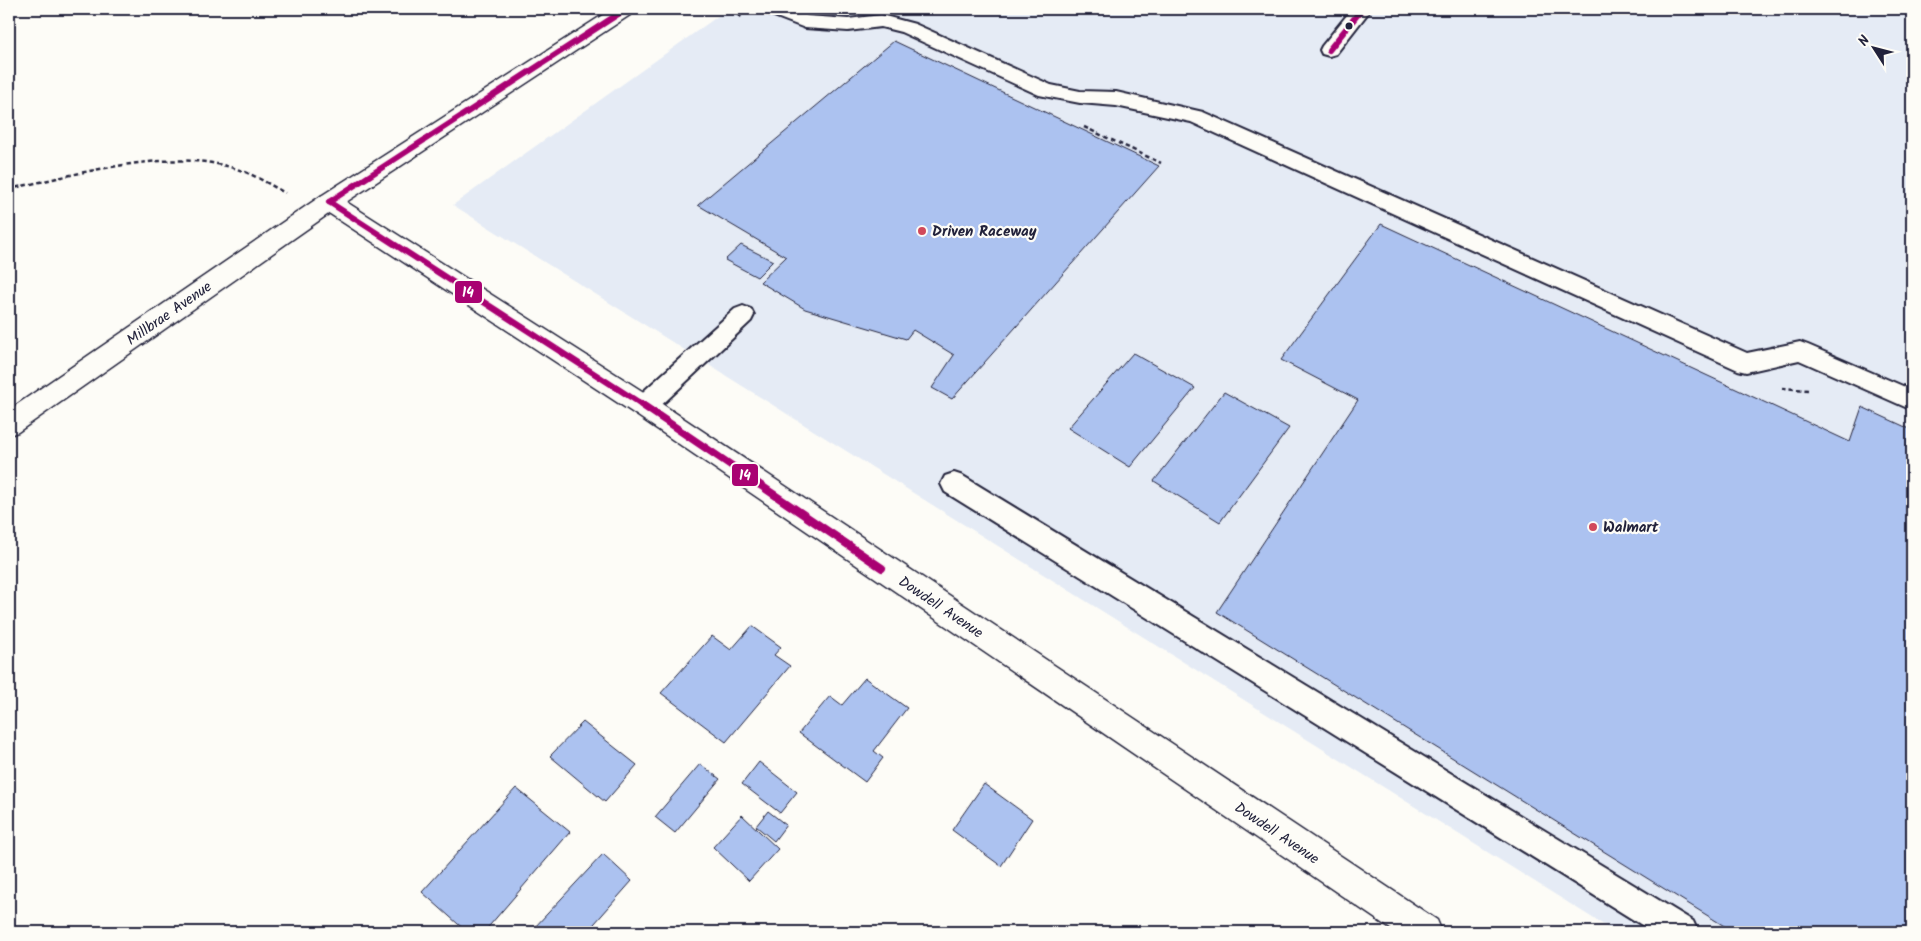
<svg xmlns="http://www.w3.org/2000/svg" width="1921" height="941" font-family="Kalam,sans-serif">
	<rect width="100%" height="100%" fill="#fdfcf7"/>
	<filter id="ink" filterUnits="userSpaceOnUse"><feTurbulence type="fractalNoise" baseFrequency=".02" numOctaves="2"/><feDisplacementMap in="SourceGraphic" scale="10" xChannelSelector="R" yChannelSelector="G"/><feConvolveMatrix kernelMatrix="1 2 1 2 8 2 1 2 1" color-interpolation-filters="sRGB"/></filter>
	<g filter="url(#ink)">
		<!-- built -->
		<path fill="#e5ebf5" d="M728,9H1912V932H1615L453,205Z"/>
		<!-- building -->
		<g fill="#acc2f0" stroke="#22223b">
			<path d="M894,41L1159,166L952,399L932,388L954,355L913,330L906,339L805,309L760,282L786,257L698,205Z"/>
			<path d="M1381,224L1850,442L1862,407L1912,430V932H1734L1217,612L1358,400L1281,360Z"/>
			<path d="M741,245L773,261L757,277L725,260Z"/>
			<path d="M1133,353L1195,388L1130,467L1068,428Z"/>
			<path d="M1224,392L1289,428L1220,522L1154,481Z"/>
			<path d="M752,626L781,647L774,655L790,666L726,742L661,693L712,636L731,650Z"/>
			<path d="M865,678L907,708L874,751L883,758L865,782L799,733L830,696L842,705Z"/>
			<path d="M583,722L637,765L605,802L550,756Z"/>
			<path d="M759,762L797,792L780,813L742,784Z"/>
			<path d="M700,764L720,779L675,833L655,817Z"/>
			<path d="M984,784L1032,819L1001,866L952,830Z"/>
			<path d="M516,788L570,832L484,932H467L422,892Z"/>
			<path d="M768,811L786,825L774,841L756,826Z"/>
			<path d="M742,815L778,849L749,881L713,847Z"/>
			<path d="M603,854L632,881L587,932H538L534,928Z"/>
		</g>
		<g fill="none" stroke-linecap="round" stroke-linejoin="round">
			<!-- service casing -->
			<g stroke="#22223b" stroke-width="4">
				<g id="service">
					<path d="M763,9H788L808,16L848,19L881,15L915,24L1051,85L1080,91L1116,92L1203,112L1747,353L1800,342L1808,345L1912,390V410L1799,360L1746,372L1738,370L1191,122L1116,106L1080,103L1039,95L901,32L881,27L848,31L805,28L766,13Z"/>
					<path d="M1352,9H1371L1336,54L1329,56L1322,54L1320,50L1322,46Z"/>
					<path d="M743,306L751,309L754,315L751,321L653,413L644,416L635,413L632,406L635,399L735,309Z"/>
					<path d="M954,473L963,476L1693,921L1698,932H1653L945,492L941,484L945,476Z"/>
				</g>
			</g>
			<!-- minor casing -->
			<g stroke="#22223b" stroke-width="3">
				<path id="minor" d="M329,194L337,196L653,398L1437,920L1442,932H1395L635,414L321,208L317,202L321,196Z"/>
			</g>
			<!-- tertiary casing -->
			<g stroke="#22223b" stroke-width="3">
				<path id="tertiary" d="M612,9H636L633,13L337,208L18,432L9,435V410L321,196Z"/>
			</g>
			<!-- path -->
			<g stroke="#22223b" stroke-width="2.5" stroke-dasharray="4.5 3" stroke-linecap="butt">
				<path d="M716,9L733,12L743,18"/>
				<path d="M1084,127L1161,163"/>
				<path d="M9,189C74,175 165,148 230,167C250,172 267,183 285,193"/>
				<path d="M1782,388L1808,390"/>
			</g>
			<!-- service -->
			<use href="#service" fill="#fdfcf7" fill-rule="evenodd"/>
			<!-- minor -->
			<use href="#minor" fill="#fdfcf7" fill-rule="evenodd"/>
			<!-- tertiary -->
			<use href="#tertiary" fill="#fdfcf7" fill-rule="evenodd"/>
			<!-- bus-1-far1 casing -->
			<g stroke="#fdfcf7" stroke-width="9">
				<g id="bus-1-far1">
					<path d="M1329,50L1362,9"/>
					<path d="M329,202L643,405"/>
					<path d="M329,202L626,9"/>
				</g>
			</g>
			<!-- bus-1 casing -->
			<g stroke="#fdfcf7" stroke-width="12">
				<path id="bus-1" d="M641,404L882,568"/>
			</g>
			<!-- bus-1-far1 -->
			<use href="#bus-1-far1" stroke="#a90272" stroke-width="6"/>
			<!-- bus-1 -->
			<use href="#bus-1" stroke="#a90272" stroke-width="8"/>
		</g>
	</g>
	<!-- markers -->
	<circle fill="#22223b" stroke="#fdfcf7" stroke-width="2" cx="1349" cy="26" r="4.5"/>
	<g fill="#d1495b" stroke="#fdfcf7" stroke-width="2">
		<circle cx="922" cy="231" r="5"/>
		<circle cx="1593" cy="527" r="5"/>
	</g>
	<g text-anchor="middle" stroke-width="4.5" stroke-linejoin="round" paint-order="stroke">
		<!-- poi labels -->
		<g font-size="15" font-weight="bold" fill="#22223b" stroke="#fdfcf7" text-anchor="start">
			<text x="932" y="236">Driven Raceway</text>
			<text x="1603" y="532">Walmart</text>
		</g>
		<!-- street labels -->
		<g font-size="15" fill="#22223b" stroke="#fdfcf7">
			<text transform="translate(169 313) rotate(-35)" y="5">Millbrae Avenue</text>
			<text transform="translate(941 607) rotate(34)" y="5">Dowdell Avenue</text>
			<text transform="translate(1277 833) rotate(34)" y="5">Dowdell Avenue</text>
		</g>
	</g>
	<g stroke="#fdfcf7" stroke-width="2">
		<rect x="454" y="280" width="29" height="24" rx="5" fill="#a90272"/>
		<rect x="731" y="463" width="28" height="24" rx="5" fill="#a90272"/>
	</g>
	<g font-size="14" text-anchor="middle" font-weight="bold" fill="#fff">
		<text x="468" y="297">14</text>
		<text x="745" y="480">14</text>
	</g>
	<!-- margin -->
	<rect width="1921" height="941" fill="none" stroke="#fdfcf7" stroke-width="30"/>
	<rect x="15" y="15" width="1891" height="911" fill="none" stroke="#22223b" stroke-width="2" filter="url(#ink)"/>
	<!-- north arrow -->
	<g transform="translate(1874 48) rotate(306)" stroke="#fdfcf7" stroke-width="4" paint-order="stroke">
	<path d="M0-4L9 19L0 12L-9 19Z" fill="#22223b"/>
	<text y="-8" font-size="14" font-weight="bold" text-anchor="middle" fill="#22223b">N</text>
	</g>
</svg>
